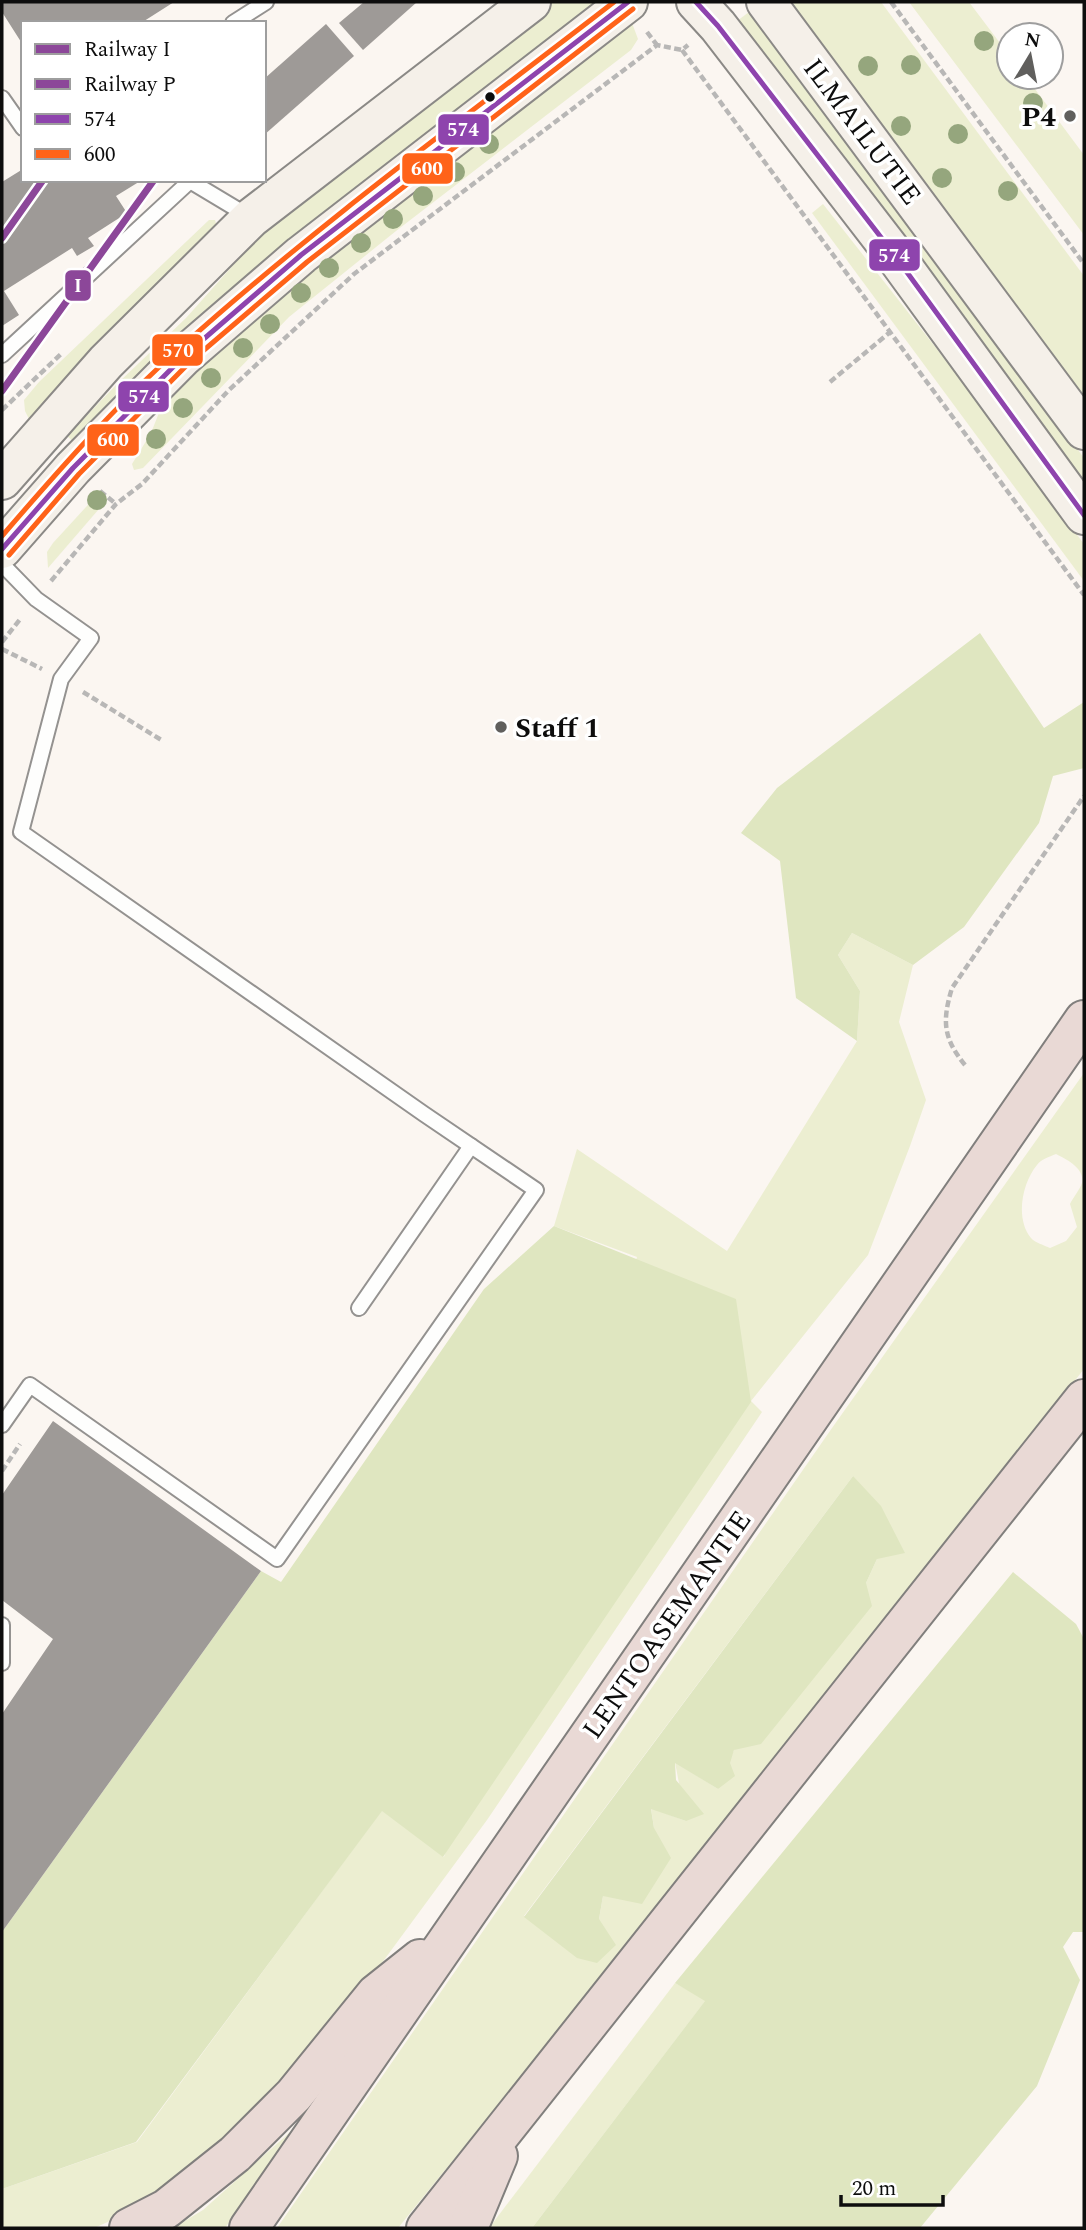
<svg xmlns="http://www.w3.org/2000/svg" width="1086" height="2230" font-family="Spectral,serif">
	<rect width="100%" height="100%" fill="#fbf6f1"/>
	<!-- green -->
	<g fill="#eceed1" fill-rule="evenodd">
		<path d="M552,2H599L76,444L67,436L117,384L186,318L270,224L345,161Z"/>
		<path d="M790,2H881L1084,276V405Z"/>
		<path d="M909,2H969L1009,55V77H1026L1084,155V235Z"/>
		<path d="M753,9L1084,458V492L737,21Z"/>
		<path d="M632,23L638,39L631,50L396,231L289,317L143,468L134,470L132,464L151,433L164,400L324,252Z"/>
		<path d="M823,204L977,400L1084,544V581L812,213Z"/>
		<path d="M209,220H215L218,230L125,317L29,419L25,411L24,400L39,382Z"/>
		<path d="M97,495L105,502L48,568L47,552L53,543Z"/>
		<path d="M852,933L913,965L899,1022L926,1100L910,1146L868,1255L751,1401L762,1412L487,1820L323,2043L222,2143L149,2204L94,2228H2V2189L137,2142L382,1810L444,1857L637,1257L554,1226L577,1149L727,1251L857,1041L860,991L838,955Z"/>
		<path d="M1084,1073V1369L701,1855L398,2228H277L832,1428ZM1056,1154C1066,1159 1085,1168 1082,1183C1080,1189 1073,1198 1070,1204L1077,1227L1066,1241L1050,1248C1044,1245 1035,1243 1031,1238C1015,1219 1022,1183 1037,1165C1041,1159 1049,1157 1056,1154ZM853,1476L877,1559L866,1583L734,1750L718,1789L675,1762L686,1821L651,1808L654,1828L603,1896L599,1919L524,1916Z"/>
		<path d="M675,1983L706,2000L532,2228H489Z"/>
		<path d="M298,2125L225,2228H173L203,2210Z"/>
	</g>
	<!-- forest -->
	<g fill="#dfe6c0">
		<path d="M980,633L1044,728L1084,702V768L1053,776L1039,823L964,927L913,965L852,933L838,955L860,991L857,1041L796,998L780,861L741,833L777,788Z"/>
		<path d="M554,1226L736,1299L751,1402L443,1857L382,1811L136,2142L2,2189V1932L261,1571L281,1582L484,1289Z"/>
		<path d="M853,1476L881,1506L905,1553L877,1559L866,1583L872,1606L761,1744L734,1750L730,1763L735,1776L718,1789L675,1763L676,1780L704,1814L686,1821L651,1809L654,1828L671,1858L642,1904L603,1896L599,1919L616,1945L597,1963L577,1958L524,1917Z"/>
		<path d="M1013,1572L1076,1624L1084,1639V1932H1073L1063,1947L1080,1980L1037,2086L920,2228H532L705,2001L675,1983Z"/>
	</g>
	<!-- building -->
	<g fill="#9e9a97">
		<path d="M2,2H174L141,23H23V45L2,12Z"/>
		<path d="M364,2H417L363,50L339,23Z"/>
		<path d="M326,24L354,56L264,135V79Z"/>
		<path d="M23,169V180H142L116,196L127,213L88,238L94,246L77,256L72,248L4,291L19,315L2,326V182Z"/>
		<path d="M53,1421L261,1571L2,1932V1714L53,1639L2,1600V1495Z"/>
	</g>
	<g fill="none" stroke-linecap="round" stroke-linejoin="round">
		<!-- lane casing -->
		<g stroke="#949290" stroke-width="18">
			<g id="lane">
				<path d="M233,23L266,2"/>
				<path d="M2,98L23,128"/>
				<path d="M2,355L190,181L250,217"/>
				<path d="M2,564L36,599L91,638L61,679L21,832L424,1114L536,1190L277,1559L30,1385L2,1425"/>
				<path d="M359,1308L471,1146"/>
				<path d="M2,1625V1663"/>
			</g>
		</g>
		<!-- secondary casing -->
		<g stroke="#8b8986" stroke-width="42">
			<g id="secondary">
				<path d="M696,2L718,26L890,249L1084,515"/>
				<path d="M766,2L1084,430"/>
				<path d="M2,480L106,362L251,218L531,2"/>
				<path d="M2,549L73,468L184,356L301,255L628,2"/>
			</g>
		</g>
		<!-- highway casing -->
		<g stroke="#817f7d" stroke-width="42">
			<g id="highway">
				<path d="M129,2228L166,2209L235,2154L294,2095L376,1994L420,1959"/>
				<path d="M249,2228L1084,1020"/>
				<path d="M426,2228L1084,1399"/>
				<path d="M468,2228L498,2156"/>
			</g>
		</g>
		<!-- path -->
		<g stroke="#b8b7b6" stroke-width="4.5" stroke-dasharray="7 3.5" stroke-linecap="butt">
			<path d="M891,2L1084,264"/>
			<path d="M647,32L657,45"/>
			<path d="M682,50L1084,595"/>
			<path d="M830,382L889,333"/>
			<path d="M2,410L62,353"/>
			<path d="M100,491L116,504"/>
			<path d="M51,581L116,504L142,484L228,391L354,274L657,45L682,50L688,45"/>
			<path d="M2,642L21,618"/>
			<path d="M2,649L42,669"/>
			<path d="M83,692L163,741"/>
			<path d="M965,1065C943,1038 942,1021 952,988L1084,796"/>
			<path d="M2,1471L20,1444"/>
		</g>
		<!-- lane -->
		<use href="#lane" stroke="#fefefd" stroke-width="14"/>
		<!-- secondary -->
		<use href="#secondary" stroke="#f5f0e9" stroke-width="38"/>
		<!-- highway -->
		<use href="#highway" stroke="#e9d9d5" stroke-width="38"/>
		<!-- bus-1 casing -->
		<g stroke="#fff" stroke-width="10">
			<g id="bus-1">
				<path d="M696,2L718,26L890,249L1084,515"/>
				<path d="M2,549L73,468L184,356L301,255L628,2"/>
			</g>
		</g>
		<!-- bus-2 casing -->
		<g stroke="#fff" stroke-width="10">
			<path id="bus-2" d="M9,555L79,474L190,362L307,262L633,9"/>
		</g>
		<!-- bus-3 casing -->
		<g stroke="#fff" stroke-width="10">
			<path id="bus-3" d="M2,536C58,471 116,405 180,348C318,224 468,115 614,2"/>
		</g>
		<!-- bus-1 -->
		<use href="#bus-1" stroke="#8e44ad" stroke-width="5"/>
		<!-- bus-2 -->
		<use href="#bus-2" stroke="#ff6319" stroke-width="5"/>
		<!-- bus-3 -->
		<use href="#bus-3" stroke="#ff6319" stroke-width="5"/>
		<!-- rail-1 casing -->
		<g stroke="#fff" stroke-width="12">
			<path id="rail-1" d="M2,391L154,180"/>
		</g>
		<!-- rail-2 casing -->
		<g stroke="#fff" stroke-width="12">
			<path id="rail-2" d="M2,238L43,180"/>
		</g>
		<!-- rail-1 -->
		<use href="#rail-1" stroke="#8c4799" stroke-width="7"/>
		<!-- rail-2 -->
		<use href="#rail-2" stroke="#8c4799" stroke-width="7"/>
	</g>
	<!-- trees -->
	<g fill="#95a67d">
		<circle cx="984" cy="41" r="10"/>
		<circle cx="911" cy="65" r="10"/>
		<circle cx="868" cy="66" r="10"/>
		<circle cx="1033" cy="103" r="10"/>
		<circle cx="901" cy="126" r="10"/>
		<circle cx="958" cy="134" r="10"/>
		<circle cx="489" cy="144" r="10"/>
		<circle cx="455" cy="172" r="10"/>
		<circle cx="942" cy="178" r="10"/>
		<circle cx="1008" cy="191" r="10"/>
		<circle cx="423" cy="196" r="10"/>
		<circle cx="393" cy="219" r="10"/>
		<circle cx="361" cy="243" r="10"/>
		<circle cx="329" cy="268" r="10"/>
		<circle cx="301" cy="293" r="10"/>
		<circle cx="270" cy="324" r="10"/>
		<circle cx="243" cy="348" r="10"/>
		<circle cx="211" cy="378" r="10"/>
		<circle cx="183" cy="408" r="10"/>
		<circle cx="156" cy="439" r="10"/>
		<circle cx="97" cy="500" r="10"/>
	</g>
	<!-- markers -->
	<circle fill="#0d0d0d" stroke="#fff" stroke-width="2.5" cx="490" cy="97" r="6"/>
	<g fill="#605f5d" stroke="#fff" stroke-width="2.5">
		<circle cx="1070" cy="116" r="7"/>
		<circle cx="501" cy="727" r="7"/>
	</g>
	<g text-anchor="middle" stroke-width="7" stroke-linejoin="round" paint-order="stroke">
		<!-- poi labels -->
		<g font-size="28" font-weight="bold" fill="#0d0d0d" stroke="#fff" text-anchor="end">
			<text x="1056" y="126">P4</text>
			<text x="515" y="737" text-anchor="start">Staff 1</text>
		</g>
		<!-- street labels -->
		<g font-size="28" fill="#0d0d0d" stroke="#fff">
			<text transform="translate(863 131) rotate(53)" y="10">ILMAILUTIE</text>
			<text transform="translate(666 1624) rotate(-55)" y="10">LENTOASEMANTIE</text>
		</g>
	</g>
	<g stroke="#fff" stroke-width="2.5">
		<rect x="437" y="113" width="53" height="33" rx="7" fill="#8e44ad"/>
		<rect x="401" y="152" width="53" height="33" rx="7" fill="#ff6319"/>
		<rect x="868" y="238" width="53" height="34" rx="7" fill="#8e44ad"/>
		<rect x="64" y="269" width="28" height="33" rx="7" fill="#8c4799"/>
		<rect x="151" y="333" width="53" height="34" rx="7" fill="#ff6319"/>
		<rect x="117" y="380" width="53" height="33" rx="7" fill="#8e44ad"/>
		<rect x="86" y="423" width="54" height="34" rx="7" fill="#ff6319"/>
	</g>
	<g font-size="19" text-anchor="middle" font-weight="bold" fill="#fff">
		<text x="463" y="136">574</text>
		<text x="427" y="175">600</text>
		<text x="894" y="262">574</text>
		<text x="78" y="292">I</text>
		<text x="178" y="357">570</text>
		<text x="144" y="403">574</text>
		<text x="113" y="446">600</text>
	</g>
	<!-- border -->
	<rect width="1086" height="2230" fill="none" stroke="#0d0d0d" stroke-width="7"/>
	<!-- legend -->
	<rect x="21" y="21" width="245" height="161" fill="#ffffff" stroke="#9e9e9e" stroke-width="2"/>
	<rect x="35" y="44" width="35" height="10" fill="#8c4799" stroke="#9e9e9e" stroke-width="2"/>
	<text x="84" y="56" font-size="21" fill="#0d0d0d">Railway I</text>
	<rect x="35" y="79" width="35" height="10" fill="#8c4799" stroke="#9e9e9e" stroke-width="2"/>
	<text x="84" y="91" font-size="21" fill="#0d0d0d">Railway P</text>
	<rect x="35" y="114" width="35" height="10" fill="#8e44ad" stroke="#9e9e9e" stroke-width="2"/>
	<text x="84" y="126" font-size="21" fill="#0d0d0d">574</text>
	<rect x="35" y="149" width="35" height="10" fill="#ff6319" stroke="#9e9e9e" stroke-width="2"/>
	<text x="84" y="161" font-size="21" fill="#0d0d0d">600</text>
	<!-- north arrow -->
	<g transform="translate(1030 56) rotate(10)"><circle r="33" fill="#ffffff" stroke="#9e9e9e" stroke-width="2"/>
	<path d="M0-5L12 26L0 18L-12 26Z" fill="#605f5d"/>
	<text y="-10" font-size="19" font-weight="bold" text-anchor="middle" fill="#0d0d0d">N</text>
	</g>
	<!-- scale -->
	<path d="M841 2195v10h102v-10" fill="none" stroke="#0d0d0d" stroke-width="3.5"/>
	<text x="852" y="2195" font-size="21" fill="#0d0d0d" stroke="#ffffff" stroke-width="5" paint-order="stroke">20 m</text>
</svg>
